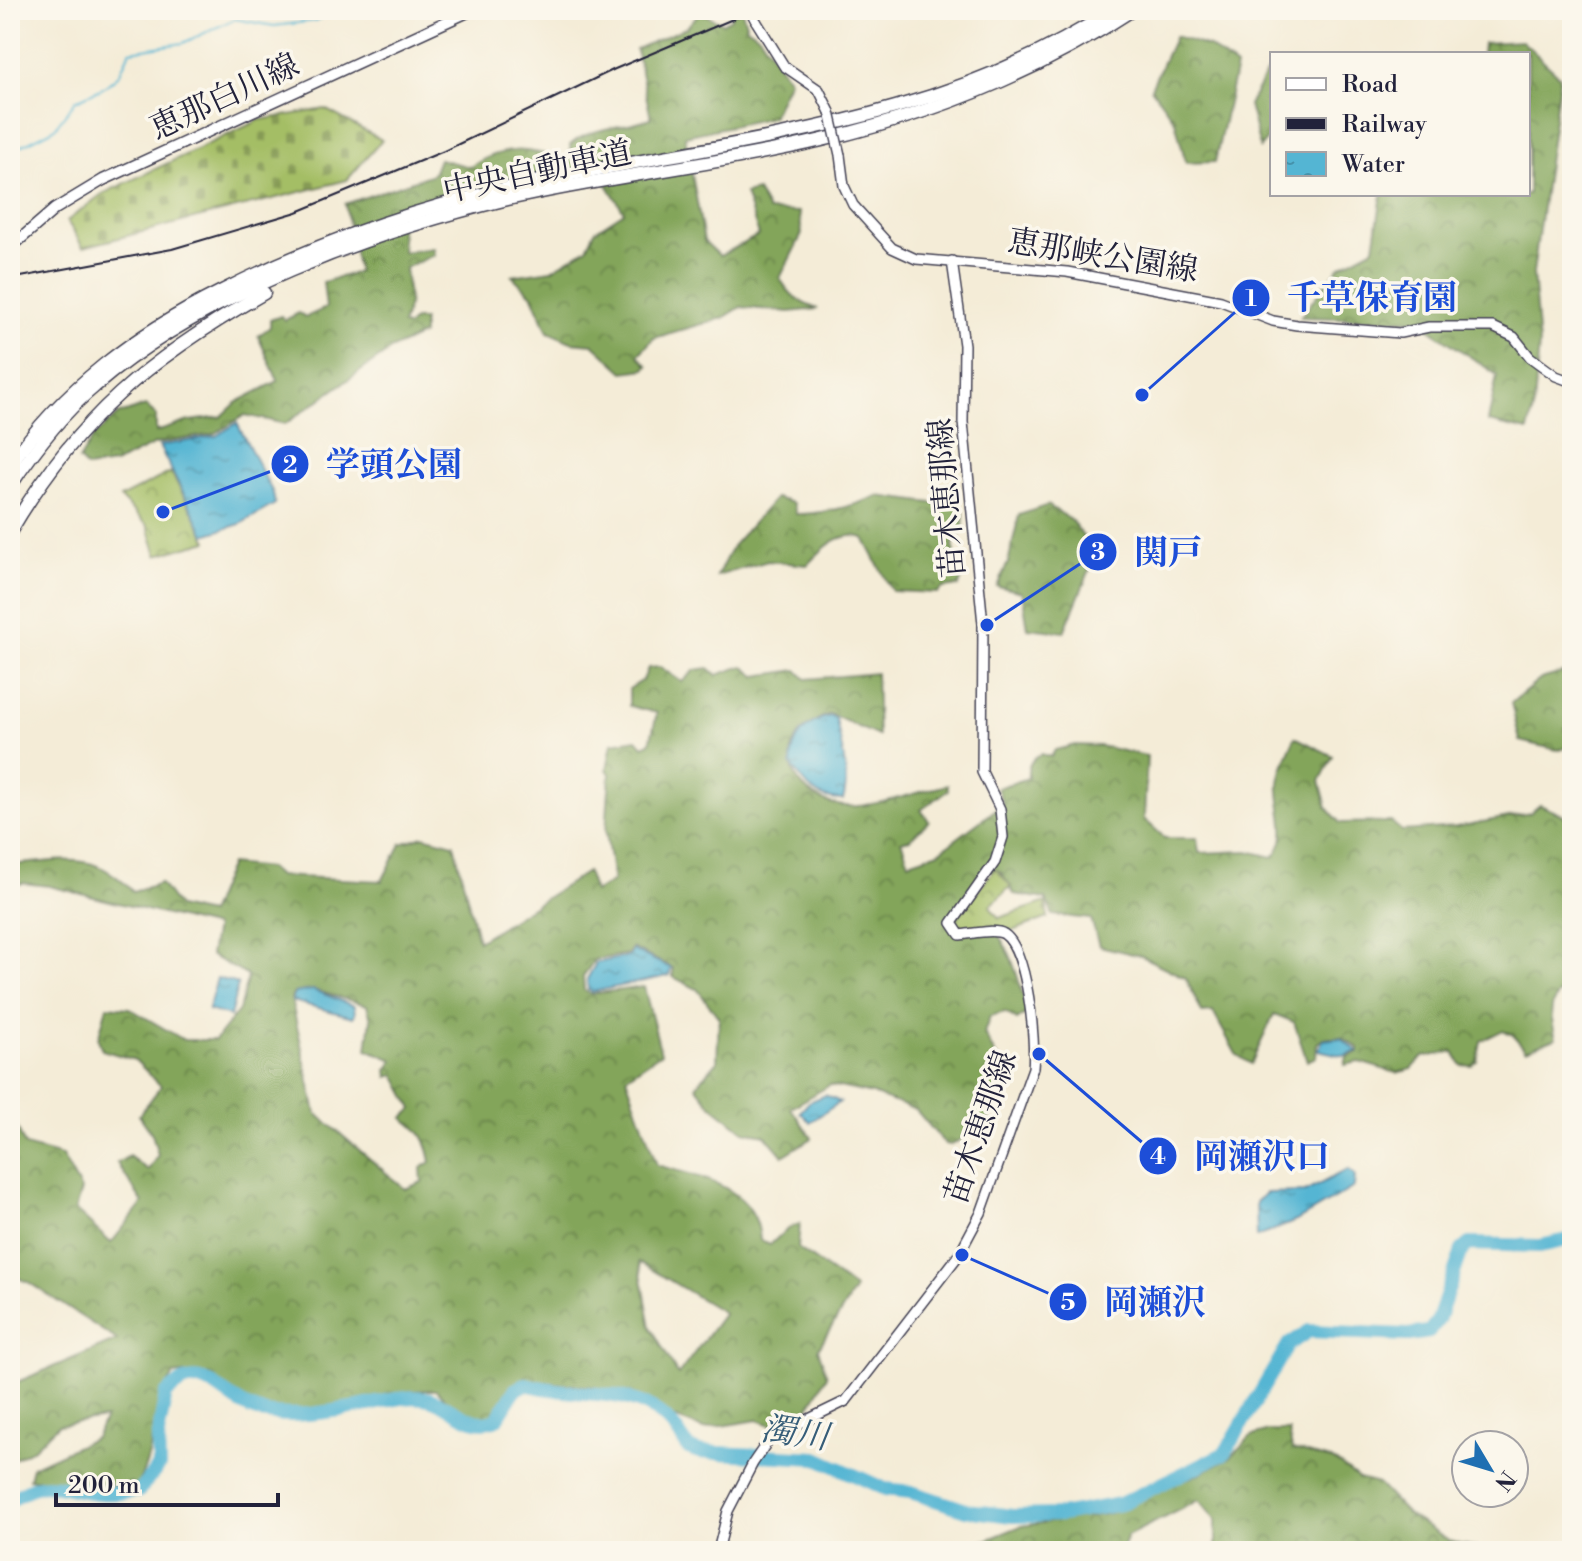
<svg xmlns="http://www.w3.org/2000/svg" width="1582" height="1561" font-family="'Libre Bodoni','Noto Serif JP',serif">
	<defs>
		<pattern id="forest-crowns" width="20" height="18" patternUnits="userSpaceOnUse" patternTransform="scale(2)"><rect width="20" height="18" fill="#83a55a"/><path d="M2 6a3 3 0 1 1 6 0M12 15a3 3 0 1 1 6 0" fill="none" stroke="#6b864c"/></pattern>
		<pattern id="cemetery-stones" width="16" height="16" patternUnits="userSpaceOnUse" patternTransform="scale(2)"><rect width="16" height="16" fill="#a4be65"/><path d="M2 7V4a2 2 0 0 1 4 0v3zM10 15v-3a2 2 0 0 1 4 0v3z" fill="#859a54"/></pattern>
		<pattern id="park-crowns" width="20" height="18" patternUnits="userSpaceOnUse" patternTransform="scale(2)"><rect width="20" height="18" fill="#a4be65"/><path d="M2 6a3 3 0 1 1 6 0M12 15a3 3 0 1 1 6 0" fill="none" stroke="#859a54"/></pattern>
		<pattern id="water-ripples" width="26" height="14" patternUnits="userSpaceOnUse" patternTransform="scale(2)"><rect width="26" height="14" fill="#54b5d3"/><path d="M2 4q2-2 4 0t4 0M15 11q2-2 4 0t4 0" fill="none" stroke="#4593ac"/></pattern>
	</defs>
	<rect width="100%" height="100%" fill="#fbf7ec"/>
	<filter id="ink" filterUnits="userSpaceOnUse"><feTurbulence type="fractalNoise" baseFrequency=".0125" numOctaves="2"/><feDisplacementMap in="SourceGraphic" scale="16" xChannelSelector="R" yChannelSelector="G"/><feConvolveMatrix kernelMatrix="1 2 1 2 8 2 1 2 1" color-interpolation-filters="sRGB"/></filter>
	<filter id="wash" filterUnits="userSpaceOnUse"><feTurbulence type="fractalNoise" baseFrequency=".006" numOctaves="4" result="noise"/><feDisplacementMap in="SourceGraphic" scale="32" xChannelSelector="R" yChannelSelector="G"/><feGaussianBlur stdDeviation="1.8" result="paint"/><feColorMatrix in="noise" values="0 0 0 0 0 0 0 0 0 0 0 0 0 0 0 0 0 1.4 0 .05"/><feComposite in="paint" operator="in"/></filter>
	<g filter="url(#wash)">
		<rect width="100%" height="100%" fill="#f4ecd7"/>
		<!-- forest -->
		<g fill="url(#forest-crowns)" stroke="#52644a" stroke-width="2" fill-rule="evenodd">
			<path d="M733,10L742,11L747,27L760,36L789,80L772,117L685,136L704,241L720,256L759,235L745,194L757,191L768,211L799,212L802,234L780,278C789,295 800,303 818,309L789,312L741,307L723,318L654,338L638,355L648,366L645,369L624,372L593,344L571,342L548,332L533,296L512,276L551,270L587,248L595,231L624,212L595,165L399,208L403,252L433,248L434,255L405,268L409,304L402,325L407,327L414,320H423V334L392,349L285,424L245,415L214,434L155,444L114,464L87,468L79,460L94,436L119,414L146,406L156,416V432L189,421L221,417L237,402L278,381L258,336L270,327V320L281,316L285,320L299,313L306,317L326,308L323,282L358,272L345,204L433,174L439,159L470,167C504,145 526,148 563,159L571,156L570,145C589,127 626,127 651,118L636,49L687,27L700,12L722,23L731,18Z"/>
			<path d="M1175,36L1209,47L1236,67L1215,162L1186,163L1175,121L1151,88Z"/>
			<path d="M1522,41L1560,76L1533,273L1539,344L1534,406L1528,431L1488,422L1497,375L1416,320L1300,317L1340,266L1374,248L1382,194H1528V54H1482L1483,43Z"/>
			<path d="M1268,70L1272,73V134L1260,148L1249,105Z"/>
			<path d="M878,496L955,506L964,513L963,530L953,544L957,564L964,572L959,586L943,588L937,593L892,591L864,538C840,530 823,548 807,565L768,561L717,576L733,545L775,498L793,503L796,514C826,514 851,507 878,496Z"/>
			<path d="M1048,505L1072,521L1096,555L1064,632L1028,628L1022,592L997,586L1008,563L1019,515Z"/>
			<path d="M743,666L756,676L797,670L806,679L876,673L878,736L830,714C760,741 794,810 857,806C884,804 920,791 948,785V790L921,810L929,821L910,839L901,841L909,862L939,852L1003,804L997,788L1028,778C1027,766 1031,758 1042,754L1051,757L1055,750L1075,745L1100,746L1147,756L1144,819L1165,838H1197L1199,853L1248,851L1273,857C1291,839 1280,814 1279,791C1277,775 1289,752 1295,737L1333,756L1320,781L1327,807L1340,823L1391,822L1402,831L1456,827L1530,813L1540,805L1572,819V862L1560,868L1572,897V997L1559,993C1547,1009 1552,1020 1556,1038L1526,1050L1513,1035L1503,1030L1481,1041L1477,1061L1472,1066L1461,1065L1454,1052L1423,1057L1412,1069L1396,1073L1359,1062L1345,1065L1347,1057L1359,1052V1048L1341,1037L1322,1039L1317,1044L1316,1057L1307,1061L1294,1022L1274,1014L1251,1064L1236,1054L1213,1012L1202,1013L1186,978L1141,956L1099,946L1091,919L1053,915L1046,899L1014,894L1001,872L987,869L966,897C1006,936 1015,959 1027,1013L1017,1020L1005,1012L990,1016L984,1033L995,1055L1010,1067C984,1096 998,1107 982,1134L974,1131L952,1145L945,1144L916,1110L872,1094L830,1085L791,1108L812,1138L783,1156L765,1135L744,1131L711,1105L696,1086L717,1062L719,1018L697,989L673,977V968L632,948L628,954L594,960L583,977L584,990L591,994L644,987L661,1053L626,1077L657,1165C699,1177 757,1186 760,1240L771,1244L788,1228L800,1224L798,1248L855,1289L818,1349L827,1376L808,1409L776,1427L758,1420L703,1429L594,1387L522,1380L511,1389L492,1419L461,1414L436,1390C378,1389 322,1419 263,1410C226,1405 221,1367 174,1375C149,1408 158,1452 136,1486L29,1479L32,1467L95,1438L105,1418L58,1425L33,1449L10,1461V1385L117,1340L28,1282L10,1275V1111L25,1146L62,1156L81,1190L75,1210L111,1243L143,1203L117,1163L129,1156L148,1170L158,1155L152,1134L139,1115L161,1086L135,1060L102,1050L98,1039L107,1006L129,1008L184,1040H215L239,1010L248,976L210,955L215,927L49,886L22,883L10,889V865C63,861 94,849 133,892L160,883L178,907L209,914L230,864L269,868L278,876L382,881L401,844L423,836L454,844L478,941L587,872L594,892L613,881L606,832L610,774L607,769L612,743L637,739L643,746L650,743L657,713L629,706V689L643,680L648,668L660,667L682,682L695,670L709,668L717,675ZM313,990L367,1005L371,1019L367,1049L394,1060L387,1070L388,1077L395,1075L413,1109L403,1118C422,1131 427,1140 431,1162L421,1168L422,1182L405,1189L316,1113L291,998L294,993ZM639,1262L724,1313L678,1375L651,1327Z"/>
			<path d="M1572,670V745L1557,750L1520,741L1511,703L1541,679Z"/>
			<path d="M1268,1431H1289L1292,1450L1335,1461L1359,1479L1378,1484L1407,1514L1449,1541L1478,1548L1477,1551H1216V1520L1199,1500L1127,1536L1121,1551H959L1021,1526L1106,1514L1130,1506L1134,1492L1192,1477L1231,1457L1250,1437Z"/>
		</g>
		<!-- cemetery -->
		<path fill="url(#cemetery-stones)" stroke="#637050" stroke-width="2" d="M325,109L382,140L347,180L83,247L67,221L102,194L259,120Z"/>
		<!-- park -->
		<g fill="url(#park-crowns)" stroke="#637050" stroke-width="2">
			<path d="M171,472L208,541L157,555L148,526L120,498Z"/>
			<path d="M995,868L1011,886L990,906L999,918L1046,902L1048,918L1007,933L957,930V918Z"/>
		</g>
		<!-- water -->
		<g fill="url(#water-ripples)" stroke="#3b6c87" stroke-width="2">
			<path d="M237,423L273,493L275,504L240,524L205,535L159,446L216,436Z"/>
			<path d="M831,716L836,719C840,743 851,777 843,800C815,800 806,786 791,764C791,739 807,721 831,716Z"/>
			<path d="M632,950L671,968L669,976L592,992L588,989L587,979L596,963L630,956Z"/>
			<path d="M217,978L238,984L230,1016L208,1010Z"/>
			<path d="M313,990L354,1006L355,1014L353,1017L292,1001L295,993Z"/>
			<path d="M1340,1038L1358,1051L1344,1056L1318,1050L1323,1040Z"/>
			<path d="M825,1095L840,1102L810,1122L800,1112L809,1102Z"/>
			<path d="M1348,1169L1355,1175L1354,1187L1296,1221L1257,1237L1256,1202L1266,1193L1305,1192Z"/>
		</g>
		<g fill="none" stroke-linecap="round" stroke-linejoin="round">
			<!-- stream -->
			<path stroke="#54b5d3" stroke-width="2" d="M10,157L17,148L54,129L76,100L103,88L119,75L130,51L183,43L235,19L274,26L314,21L337,10"/>
			<!-- river -->
			<path stroke="#54b5d3" stroke-width="14" d="M10,1501C47,1472 61,1491 100,1493C113,1494 127,1492 139,1491L159,1466L158,1435L166,1394C205,1356 223,1402 257,1411C290,1420 335,1411 368,1405C388,1401 408,1394 429,1399C452,1405 471,1430 497,1419L515,1390L526,1384C593,1403 649,1377 688,1448L699,1452L817,1458L885,1489L911,1492L966,1510L1012,1516L1061,1515L1120,1504L1225,1453L1288,1345L1309,1331L1409,1335L1429,1332L1438,1320L1462,1250L1469,1244L1540,1246L1572,1239"/>
		</g>
	</g>
	<g filter="url(#ink)">
		<g fill="none" stroke-linecap="round" stroke-linejoin="round">
			<!-- secondary casing -->
			<g stroke="#424052" stroke-width="12">
				<g id="secondary">
					<path d="M756,21L784,66L819,90L830,112"/>
					<path d="M840,155L844,186L853,205L892,248L916,259L1067,272L1221,301L1273,321L1297,325L1400,333L1429,327H1493L1514,337L1530,357L1556,376L1572,382"/>
					<path d="M718,1551L728,1511L753,1463L770,1438L846,1401L958,1256L981,1213L1033,1068C1036,1042 1028,950 1004,934C994,928 972,934 960,935L952,923L995,862L1003,837L1000,809L982,772L983,624L963,422L964,345L952,261"/>
				</g>
			</g>
			<!-- primary casing -->
			<g stroke="#424052" stroke-width="13">
				<path id="primary" d="M10,248L55,209L103,180L472,10"/>
			</g>
			<!-- highway casing -->
			<g stroke="#424052" stroke-width="15">
				<g id="highway">
					<path d="M10,465C64,387 136,334 220,292C310,246 408,211 507,188C715,140 928,132 1113,10"/>
					<path d="M10,486C34,450 61,414 95,386C200,295 374,231 508,199C612,175 718,165 822,140C933,114 1037,73 1132,10"/>
					<path d="M10,532C78,416 149,359 264,293"/>
				</g>
			</g>
			<!-- secondary -->
			<use href="#secondary" stroke="#fff" stroke-width="9"/>
			<!-- primary -->
			<use href="#primary" stroke="#fff" stroke-width="10"/>
			<!-- highway -->
			<use href="#highway" stroke="#fff" stroke-width="12"/>
			<!-- rail -->
			<path stroke="#22223b" stroke-width="2" d="M10,279L172,249L297,212L444,151L615,69L754,10"/>
			<!-- secondary-bridge casing -->
			<g stroke="#424052" stroke-width="12" stroke-linecap="butt">
				<g id="secondary-bridge">
					<path d="M750,10L756,21"/>
					<path d="M830,112L840,155"/>
				</g>
			</g>
			<!-- secondary-bridge -->
			<use href="#secondary-bridge" stroke="#fff" stroke-width="9"/>
		</g>
	</g>
	<g text-anchor="middle" stroke-width="7" stroke-linejoin="round" paint-order="stroke">
		<!-- street labels -->
		<g font-size="32" fill="#22223b" stroke="#fbf7ec">
			<text transform="translate(224 96) rotate(-25)" y="11">恵那白川線</text>
			<text transform="translate(537 171) rotate(-12)" y="11">中央自動車道</text>
			<text transform="translate(1103 255) rotate(9)" y="11">恵那峡公園線</text>
			<text transform="translate(946 498) rotate(-95)" y="11">苗木恵那線</text>
			<text transform="translate(980 1127) rotate(-71)" y="11">苗木恵那線</text>
		</g>
		<!-- water labels -->
		<g font-size="34" font-style="italic" fill="#365d78" stroke="#fbf7ec">
			<text transform="translate(795 1432) rotate(8)" y="12">濁川</text>
		</g>
	</g>
	<!-- callouts -->
	<path fill="none" stroke="#1d4ed8" stroke-width="3" d="M1142 395L1251 298M163 512L290 464M987 625L1098 552M1039 1054L1158 1156M962 1255L1068 1302"/>
	<g fill="#1d4ed8" stroke="#fbf7ec" stroke-width="3">
		<circle cx="1142" cy="395" r="8"/>
		<circle cx="163" cy="512" r="8"/>
		<circle cx="987" cy="625" r="8"/>
		<circle cx="1039" cy="1054" r="8"/>
		<circle cx="962" cy="1255" r="8"/>
		<circle cx="1251" cy="298" r="20"/>
		<circle cx="290" cy="464" r="20"/>
		<circle cx="1098" cy="552" r="20"/>
		<circle cx="1158" cy="1156" r="20"/>
		<circle cx="1068" cy="1302" r="20"/>
	</g>
	<g font-size="24" text-anchor="middle" font-weight="bold" fill="#fff">
		<text x="1251" y="306">1</text>
		<text x="290" y="473">2</text>
		<text x="1098" y="560">3</text>
		<text x="1158" y="1164">4</text>
		<text x="1068" y="1310">5</text>
	</g>
	<g font-size="34" text-anchor="middle" font-weight="bold" fill="#1d4ed8" stroke="#fbf7ec" stroke-width="7" stroke-linejoin="round" paint-order="stroke">
		<text x="1372" y="309">千草保育園</text>
		<text x="394" y="476">学頭公園</text>
		<text x="1168" y="564">関戸</text>
		<text x="1262" y="1168">岡瀬沢口</text>
		<text x="1155" y="1314">岡瀬沢</text>
	</g>
	<!-- margin -->
	<rect width="1582" height="1561" fill="none" stroke="#fbf7ec" stroke-width="40"/>
	<!-- legend -->
	<rect x="1270" y="52" width="260" height="144" fill="#fbf7ec" stroke="#a4a2a5" stroke-width="2"/>
	<rect x="1286" y="78" width="40" height="12" fill="#ffffff" stroke="#a4a2a5" stroke-width="2"/>
	<text x="1342" y="92" font-size="24" fill="#22223b">Road</text>
	<rect x="1286" y="118" width="40" height="12" fill="#22223b" stroke="#a4a2a5" stroke-width="2"/>
	<text x="1342" y="132" font-size="24" fill="#22223b">Railway</text>
	<rect x="1286" y="152" width="40" height="24" fill="url(#water-ripples)" stroke="#a4a2a5" stroke-width="2"/>
	<text x="1342" y="172" font-size="24" fill="#22223b">Water</text>
	<!-- north arrow -->
	<g transform="translate(1490 1469) rotate(128)"><circle r="38" fill="#fbf7ec" stroke="#a4a2a5" stroke-width="2"/>
	<path d="M0-6L14 30L0 20L-14 30Z" fill="#1f6fb2"/>
	<text y="-12" font-size="22" font-weight="bold" text-anchor="middle" fill="#22223b">N</text>
	</g>
	<!-- scale -->
	<path d="M56 1493v12h222v-12" fill="none" stroke="#22223b" stroke-width="4"/>
	<text x="68" y="1493" font-size="24" fill="#22223b" stroke="#fbf7ec" stroke-width="6" paint-order="stroke">200 m</text>
</svg>
